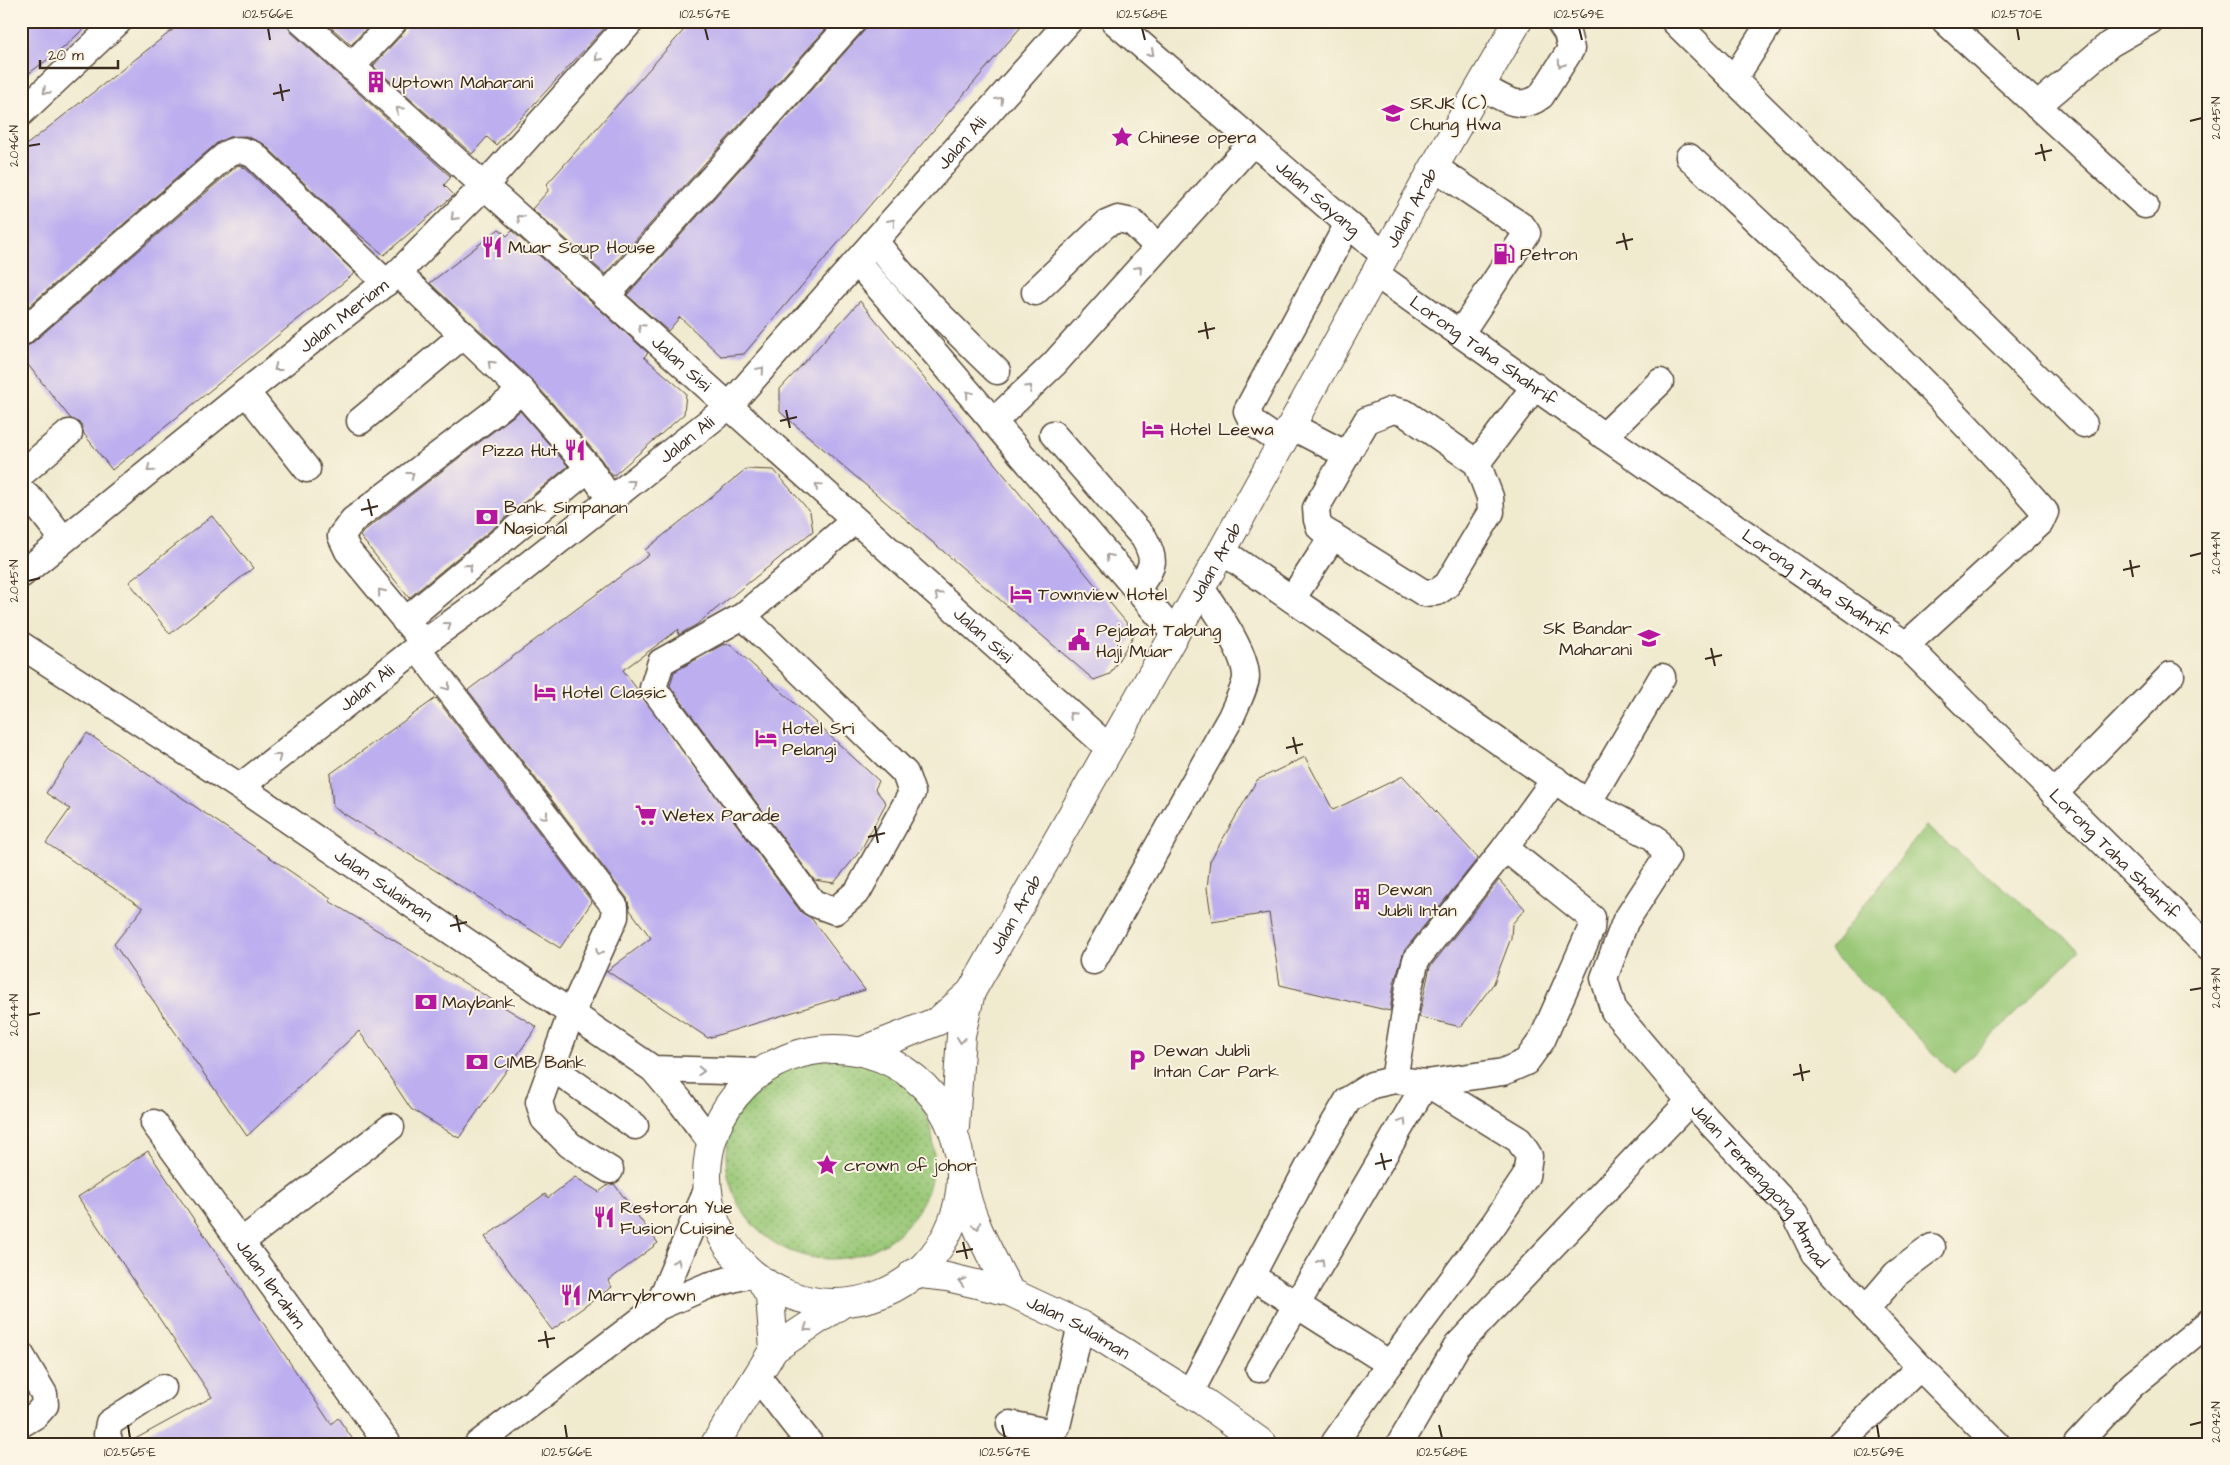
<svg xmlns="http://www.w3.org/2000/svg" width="2230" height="1465" font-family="'Architects Daughter',sans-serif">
	<defs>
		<pattern id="grass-dots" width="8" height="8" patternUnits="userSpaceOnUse" patternTransform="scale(1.25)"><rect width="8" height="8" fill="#98c776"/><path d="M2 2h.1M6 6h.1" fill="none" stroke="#7da260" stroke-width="1.8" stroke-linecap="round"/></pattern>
	</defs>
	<rect width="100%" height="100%" fill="#fcf5e5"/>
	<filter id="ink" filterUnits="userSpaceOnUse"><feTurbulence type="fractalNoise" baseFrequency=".02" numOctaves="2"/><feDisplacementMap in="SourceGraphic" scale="10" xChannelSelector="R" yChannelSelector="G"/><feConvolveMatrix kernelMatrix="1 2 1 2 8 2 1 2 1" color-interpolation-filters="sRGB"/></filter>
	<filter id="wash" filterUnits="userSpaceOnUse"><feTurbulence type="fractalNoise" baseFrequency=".0096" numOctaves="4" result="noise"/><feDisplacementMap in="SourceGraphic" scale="20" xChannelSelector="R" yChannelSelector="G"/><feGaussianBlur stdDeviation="1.12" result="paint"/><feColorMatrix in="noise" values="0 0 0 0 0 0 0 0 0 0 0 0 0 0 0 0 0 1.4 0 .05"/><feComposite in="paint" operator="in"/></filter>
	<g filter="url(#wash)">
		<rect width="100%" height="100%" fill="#f0eacf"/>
		<!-- grass -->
		<circle fill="url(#grass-dots)" stroke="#6a784a" cx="830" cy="1155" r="104"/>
		<!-- pitch -->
		<path fill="#98c776" stroke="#6a784a" d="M1926,826L2080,950L1954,1073L1829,950Z"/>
		<g id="blocks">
			<!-- building -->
			<g fill="#bcaeef">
				<path d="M21,21H92L62,49L21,79Z"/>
				<path d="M184,21H286L291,32L451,177L444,185L454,195L384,255L349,226L264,144L246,136L229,137L217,143L21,313V149Z"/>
				<path d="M324,21H373L351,45Z"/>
				<path d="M409,21H611L496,145L487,137L472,154L373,66L405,31Z"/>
				<path d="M692,21H833L605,274L532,209L548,191L547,184Z"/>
				<path d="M868,21H1026L744,354L721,356L680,317L668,331L627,295L864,31Z"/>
				<path d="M238,165L245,168L355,273L112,470L84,434L81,424L71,419L21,356V348L31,344Z"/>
				<path d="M499,229L507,236L512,231L648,353L644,357L686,393L684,414L613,476L600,458L533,381L430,283Z"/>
				<path d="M860,301L1135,633L1110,674L1094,680L780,412V389Z"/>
				<path d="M520,411L568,466L409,598L360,536L364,531Z"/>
				<path d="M746,469L774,470L810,512L813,531L696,625L678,635L679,629L623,670L801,912L811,918L865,990L708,1038L607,971L651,938L630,910L627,898L468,690L649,555L645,550Z"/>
				<path d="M212,516L253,568L170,634L129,582Z"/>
				<path d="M730,644L879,781L875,789L886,803L861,850L834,883L814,880L670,686L674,672L722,645Z"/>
				<path d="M436,698L592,902L560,948L333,807L330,774Z"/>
				<path d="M87,733L331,899L329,901L537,1027L459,1138L411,1109L359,1031L247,1136L114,944L143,908L46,843L70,809L46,793Z"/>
				<path d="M1305,757L1333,810L1403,776L1478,858L1404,951L1394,983L1390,1011L1280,985L1269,913L1212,922L1207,888L1210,861L1257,780Z"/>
				<path d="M1499,880L1525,909L1512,924L1511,938L1494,983L1461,1027L1419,1017L1430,967Z"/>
				<path d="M148,1151L331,1424L338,1418L356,1444H126L212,1397L78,1197Z"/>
				<path d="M575,1177L599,1192L608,1185L614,1184L658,1243L608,1281L612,1287L552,1330L485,1237L545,1194L548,1198Z"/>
			</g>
		</g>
	</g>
	<g filter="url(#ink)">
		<use href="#blocks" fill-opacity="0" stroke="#564739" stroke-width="1"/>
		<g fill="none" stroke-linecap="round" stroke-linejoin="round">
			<!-- minor casing -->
			<g stroke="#564739" stroke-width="29">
				<g id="minor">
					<path id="s1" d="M301,21L1109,748"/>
					<path id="s2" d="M1114,21L1385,256"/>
					<path d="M1674,21L2084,424"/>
					<path d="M1945,21L2145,205"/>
					<path d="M351,67L394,21"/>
					<path d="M1734,79L1771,21"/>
					<path d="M1481,86C1501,97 1520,113 1541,96L1571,49L1567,33L1559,21"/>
					<path d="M2037,106L2110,44L2150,21"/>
					<path d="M21,113L119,21"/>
					<path d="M1689,157C1811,272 1935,385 2045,512L2040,523L1906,645"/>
					<path d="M1434,167L1523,227L1527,233L1460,334"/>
					<path d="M875,241C911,289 954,329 997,371"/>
					<path d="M857,262L1175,634"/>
					<path d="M398,273L522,391L353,520L341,536L348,551L424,643"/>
					<path id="s3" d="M1376,274L1604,436L1906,645L2209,948"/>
					<path d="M1035,292L1106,224L1118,219L1132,222L1158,247"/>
					<path d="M606,296L853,21"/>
					<path d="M21,333L227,154C237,148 243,150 254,155L386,283"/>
					<path d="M522,391L589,468"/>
					<path d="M246,392L307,469"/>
					<path d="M1393,410L1405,413L1477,463L1490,497L1491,512L1447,585L1437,592L1424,593L1320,528L1317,520L1316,508L1367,420Z"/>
					<path d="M360,421L462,336"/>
					<path d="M993,422L1054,364L1253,142"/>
					<path d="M1291,426L1347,455"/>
					<path d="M1053,434L1144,538C1158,564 1152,567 1137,589"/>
					<path d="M1604,436L1660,382"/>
					<path d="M1282,443L1253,423L1247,411L1348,224"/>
					<path d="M1477,463L1535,386"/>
					<path d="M21,474L69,433"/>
					<path d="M21,491L35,503L63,539"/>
					<path id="s4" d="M1222,551L1588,803L1655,838L1667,857L1625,922L1604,978L1614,1011L1690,1101L1795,1214L1814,1253L1920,1367L1997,1444"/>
					<path id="s5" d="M21,575L246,392L398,273L484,186L631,21"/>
					<path d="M1292,599L1333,536"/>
					<path d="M743,616L661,662L653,688L813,903L835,911L858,891L912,793L905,773L743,616L855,520"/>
					<path d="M405,621L589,468L610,499"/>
					<path id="s6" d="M21,645L240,787L653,1069L762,1072"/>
					<path d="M417,648L615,907V917L571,1014L539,1102L544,1119L570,1145L610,1170"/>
					<path id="s7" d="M240,787L417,648L490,595L729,406L1069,21"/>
					<path d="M2054,794L2171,675"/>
					<path d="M1588,803L1662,677"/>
					<path d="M1093,961L1231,717C1235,707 1246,686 1246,677C1246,652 1215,609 1201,588"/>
					<path d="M553,1068L635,1126"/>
					<path d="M653,1069L680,1101L711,1142"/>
					<path d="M1394,1080L1409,987L1416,960L1505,848"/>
					<path id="s8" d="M154,1123L388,1444"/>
					<path d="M241,1242L391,1127"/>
					<path d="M1251,1276L1390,1364"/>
					<path d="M658,1307L707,1190"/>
					<path d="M1866,1309L1896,1274L1932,1247"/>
					<path d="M21,1355L44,1394L45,1405L36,1415L21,1424"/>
					<path d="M1259,1369L1426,1083L1519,1140L1529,1156L1526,1176L1494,1224L1390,1364L1335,1442"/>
					<path d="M757,1376L810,1444"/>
					<path d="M1190,1393L1310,1164L1348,1100L1372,1085L1394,1080L1426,1083L1503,1072L1526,1062L1542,1040L1591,929L1592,918L1505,848L1555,779"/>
					<path d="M1010,1424L1047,1432L1057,1426L1081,1325"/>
					<path d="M110,1444L107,1434L109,1423L163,1388"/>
					<path d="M478,1444L658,1307L707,1286L751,1274"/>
					<path d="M1400,1444L1457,1346L1690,1101"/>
					<path d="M1840,1444L1920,1367"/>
					<path d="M2077,1444L2132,1385L2209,1322"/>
				</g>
			</g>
			<!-- major casing -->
			<g stroke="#564739" stroke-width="30">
				<g id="major">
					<circle cx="834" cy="1176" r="127"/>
					<path id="s9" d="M862,1051L938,1021L971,992L1222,551L1434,167L1518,21"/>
					<path d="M955,1127L961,1035L971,992"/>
					<path d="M963,1181C970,1221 992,1257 1010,1292"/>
					<path id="s10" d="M913,1273L947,1277L1010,1292L1081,1325L1204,1402L1263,1444"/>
					<path d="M763,1284L770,1296L774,1349"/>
					<path d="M715,1444L774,1349L840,1305"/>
				</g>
			</g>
			<!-- minor -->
			<use href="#minor" stroke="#fff" stroke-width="26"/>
			<!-- major -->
			<use href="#major" stroke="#fff" stroke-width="28"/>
		</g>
		<!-- one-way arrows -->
		<defs><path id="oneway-chevron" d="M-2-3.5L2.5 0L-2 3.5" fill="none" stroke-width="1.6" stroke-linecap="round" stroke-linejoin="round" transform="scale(1.25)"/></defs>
		<g stroke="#a79f9a">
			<use href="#oneway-chevron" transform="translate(1151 53) rotate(41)"/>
			<use href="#oneway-chevron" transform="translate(598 58) rotate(132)"/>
			<use href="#oneway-chevron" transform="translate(1561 64) rotate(123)"/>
			<use href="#oneway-chevron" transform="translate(46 91) rotate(136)"/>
			<use href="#oneway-chevron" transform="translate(1000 100) rotate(-49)"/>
			<use href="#oneway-chevron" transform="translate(399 110) rotate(-138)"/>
			<use href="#oneway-chevron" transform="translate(454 217) rotate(135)"/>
			<use href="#oneway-chevron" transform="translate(520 218) rotate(-138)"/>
			<use href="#oneway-chevron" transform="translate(892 222) rotate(-49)"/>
			<use href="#oneway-chevron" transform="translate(1139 269) rotate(-48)"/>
			<use href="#oneway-chevron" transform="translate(641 327) rotate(-138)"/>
			<use href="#oneway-chevron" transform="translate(491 364) rotate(-137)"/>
			<use href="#oneway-chevron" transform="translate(277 368) rotate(142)"/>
			<use href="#oneway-chevron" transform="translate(761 370) rotate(-49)"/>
			<use href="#oneway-chevron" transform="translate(1029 388) rotate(-44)"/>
			<use href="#oneway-chevron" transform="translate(969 394) rotate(-130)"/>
			<use href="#oneway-chevron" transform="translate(150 469) rotate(141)"/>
			<use href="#oneway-chevron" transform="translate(411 475) rotate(-38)"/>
			<use href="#oneway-chevron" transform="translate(632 483) rotate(-38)"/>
			<use href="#oneway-chevron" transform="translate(818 486) rotate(-138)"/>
			<use href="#oneway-chevron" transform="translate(1109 557) rotate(-131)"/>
			<use href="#oneway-chevron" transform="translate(469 567) rotate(-40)"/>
			<use href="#oneway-chevron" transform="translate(381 592) rotate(-129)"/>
			<use href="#oneway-chevron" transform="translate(938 595) rotate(-138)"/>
			<use href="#oneway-chevron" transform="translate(448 625) rotate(-36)"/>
			<use href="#oneway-chevron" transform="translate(447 687) rotate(53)"/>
			<use href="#oneway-chevron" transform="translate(1072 715) rotate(-138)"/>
			<use href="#oneway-chevron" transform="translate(278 757) rotate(-38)"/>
			<use href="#oneway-chevron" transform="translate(545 816) rotate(53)"/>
			<use href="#oneway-chevron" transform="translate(599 952) rotate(114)"/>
			<use href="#oneway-chevron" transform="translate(961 1040) rotate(96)"/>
			<use href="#oneway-chevron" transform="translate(701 1071) rotate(2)"/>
			<use href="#oneway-chevron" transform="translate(1403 1122) rotate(-60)"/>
			<use href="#oneway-chevron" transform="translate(977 1226) rotate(68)"/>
			<use href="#oneway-chevron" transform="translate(677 1262) rotate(-67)"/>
			<use href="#oneway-chevron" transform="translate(1321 1262) rotate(-60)"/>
			<use href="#oneway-chevron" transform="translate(962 1282) rotate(-165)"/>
			<use href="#oneway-chevron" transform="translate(807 1328) rotate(146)"/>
		</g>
	</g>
	<!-- ticks -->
	<path fill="none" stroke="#3b2a1e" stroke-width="2" d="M268,28L270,40M705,28L708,40M1142,28L1145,40M1579,28L1582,40M2017,28L2019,40M280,84L283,101M273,94L290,90M2190,121L2202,118M2041,144L2045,161M28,146L40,144M2035,154L2052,150M1623,233L1627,250M1616,243L1633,239M1205,322L1208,339M1198,332L1215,328M786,410L790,428M780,421L797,417M368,499L372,516M361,510L378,506M2190,556L2202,553M2130,560L2133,577M2123,570L2140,566M28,581L40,578M1711,648L1715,666M1705,659L1722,655M1293,737L1297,754M1286,748L1303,744M875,826L878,843M868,837L885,833M456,915L460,932M450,926L467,922M2190,990L2202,988M28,1015L40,1013M1800,1064L1803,1081M1793,1075L1810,1071M1381,1153L1385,1170M1375,1164L1392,1160M963,1242L967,1259M956,1252L973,1249M545,1331L548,1348M538,1341L555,1338M128,1425L130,1438M565,1425L567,1438M1002,1425L1005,1438M1439,1425L1442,1438M1877,1425L1879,1438M2190,1425L2202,1422"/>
	<!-- icons -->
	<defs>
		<g id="building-bare" transform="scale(1.725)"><path d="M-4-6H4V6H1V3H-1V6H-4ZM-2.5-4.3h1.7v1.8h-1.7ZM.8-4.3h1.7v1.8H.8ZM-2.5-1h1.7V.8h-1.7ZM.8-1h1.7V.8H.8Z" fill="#b5179e" stroke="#fcf5e5" stroke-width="2.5" paint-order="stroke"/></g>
		<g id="school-bare" transform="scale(1.725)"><path d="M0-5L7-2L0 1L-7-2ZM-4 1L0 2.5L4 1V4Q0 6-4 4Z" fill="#b5179e" stroke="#fcf5e5" stroke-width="2.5" paint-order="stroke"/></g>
		<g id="sight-bare" transform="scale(1.725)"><path d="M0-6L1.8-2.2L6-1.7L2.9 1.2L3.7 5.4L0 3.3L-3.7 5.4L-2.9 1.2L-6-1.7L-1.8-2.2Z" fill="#b5179e" stroke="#fcf5e5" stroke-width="2.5" paint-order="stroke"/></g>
		<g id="restaurant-bare" transform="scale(1.725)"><path d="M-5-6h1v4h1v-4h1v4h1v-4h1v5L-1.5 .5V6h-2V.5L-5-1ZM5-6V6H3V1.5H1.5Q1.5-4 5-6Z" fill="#b5179e" stroke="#fcf5e5" stroke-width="2.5" paint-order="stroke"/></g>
		<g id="fuel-bare" transform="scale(1.725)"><path d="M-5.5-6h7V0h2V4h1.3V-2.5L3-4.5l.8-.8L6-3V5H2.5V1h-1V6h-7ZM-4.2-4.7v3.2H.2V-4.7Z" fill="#b5179e" stroke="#fcf5e5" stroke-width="2.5" paint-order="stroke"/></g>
		<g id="hotel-bare" transform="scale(1.725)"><path d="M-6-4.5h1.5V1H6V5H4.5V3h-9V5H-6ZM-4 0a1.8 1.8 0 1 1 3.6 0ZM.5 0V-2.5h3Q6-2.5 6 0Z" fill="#b5179e" stroke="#fcf5e5" stroke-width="2.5" paint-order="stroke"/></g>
		<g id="bank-bare" transform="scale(1.725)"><path d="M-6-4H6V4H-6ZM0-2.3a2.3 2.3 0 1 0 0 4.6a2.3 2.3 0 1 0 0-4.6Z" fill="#b5179e" stroke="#fcf5e5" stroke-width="2.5" paint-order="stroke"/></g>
		<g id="civic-bare" transform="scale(1.725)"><path d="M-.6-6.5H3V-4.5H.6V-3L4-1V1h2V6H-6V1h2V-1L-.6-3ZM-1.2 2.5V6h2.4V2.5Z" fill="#b5179e" stroke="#fcf5e5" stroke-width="2.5" paint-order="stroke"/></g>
		<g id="supermarket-bare" transform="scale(1.725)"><path d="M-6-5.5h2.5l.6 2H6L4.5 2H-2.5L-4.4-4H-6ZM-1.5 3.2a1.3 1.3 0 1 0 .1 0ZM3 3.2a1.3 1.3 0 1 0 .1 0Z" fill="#b5179e" stroke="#fcf5e5" stroke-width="2.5" paint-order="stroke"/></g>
		<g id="parking-bare" transform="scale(1.725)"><path d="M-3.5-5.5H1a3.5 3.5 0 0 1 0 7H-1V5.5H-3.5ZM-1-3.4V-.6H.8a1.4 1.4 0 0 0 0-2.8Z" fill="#b5179e" stroke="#fcf5e5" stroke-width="2.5" paint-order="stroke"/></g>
	</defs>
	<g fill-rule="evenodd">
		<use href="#building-bare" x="376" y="82"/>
		<use href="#school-bare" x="1393" y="113"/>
		<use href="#sight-bare" x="1122" y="137"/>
		<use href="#restaurant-bare" x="492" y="247"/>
		<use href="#fuel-bare" x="1504" y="254"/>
		<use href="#hotel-bare" x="1153" y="429"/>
		<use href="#restaurant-bare" x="575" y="450"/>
		<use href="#bank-bare" x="487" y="517"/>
		<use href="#hotel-bare" x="1021" y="594"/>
		<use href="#school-bare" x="1649" y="638"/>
		<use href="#civic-bare" x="1079" y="640"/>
		<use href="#hotel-bare" x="545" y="692"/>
		<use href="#hotel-bare" x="766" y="738"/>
		<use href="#supermarket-bare" x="646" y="815"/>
		<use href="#building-bare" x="1362" y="899"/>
		<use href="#bank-bare" x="426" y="1002"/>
		<use href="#parking-bare" x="1137" y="1060"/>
		<use href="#bank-bare" x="477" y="1062"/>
		<use href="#sight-bare" x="827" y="1165"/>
		<use href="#restaurant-bare" x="604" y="1217"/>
		<use href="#restaurant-bare" x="571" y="1295"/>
	</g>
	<g text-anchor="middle" stroke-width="4" stroke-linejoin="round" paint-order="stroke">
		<!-- poi labels -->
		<g font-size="18" fill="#3b2a1e" stroke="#fcf5e5" text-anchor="start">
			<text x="392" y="88">Uptown Maharani</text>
			<text x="1410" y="109">SRJK (C)<tspan x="1410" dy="21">Chung Hwa</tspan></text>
			<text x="1138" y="143">Chinese opera</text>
			<text x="508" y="253">Muar Soup House</text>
			<text x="1520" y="260">Petron</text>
			<text x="1170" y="435">Hotel Leewa</text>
			<text x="558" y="456" text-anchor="end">Pizza Hut</text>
			<text x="504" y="513">Bank Simpanan<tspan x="504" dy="21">Nasional</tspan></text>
			<text x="1038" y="600">Townview Hotel</text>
			<text x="1632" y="634" text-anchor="end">SK Bandar<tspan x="1632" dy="21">Maharani</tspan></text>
			<text x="1096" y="636">Pejabat Tabung<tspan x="1096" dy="21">Haji Muar</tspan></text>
			<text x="562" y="698">Hotel Classic</text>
			<text x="782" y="734">Hotel Sri<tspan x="782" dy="21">Pelangi</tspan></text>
			<text x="662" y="821">Wetex Parade</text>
			<text x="1378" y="895">Dewan<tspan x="1378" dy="21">Jubli Intan</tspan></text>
			<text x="442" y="1008">Maybank</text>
			<text x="1154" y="1056">Dewan Jubli<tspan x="1154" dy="21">Intan Car Park</tspan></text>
			<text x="494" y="1068">CIMB Bank</text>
			<text x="844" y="1171">crown of johor</text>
			<text x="620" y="1213">Restoran Yue<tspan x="620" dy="21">Fusion Cuisine</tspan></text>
			<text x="588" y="1301">Marrybrown</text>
		</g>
		<!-- street labels -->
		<g font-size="18" fill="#3b2a1e" stroke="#fcf5e5">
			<text dy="6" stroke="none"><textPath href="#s7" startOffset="971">Jalan Ali</textPath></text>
			<text dy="6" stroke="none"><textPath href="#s2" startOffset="270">Jalan Sayang</textPath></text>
			<text dy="6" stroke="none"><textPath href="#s9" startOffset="1025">Jalan Arab</textPath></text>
			<text dy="6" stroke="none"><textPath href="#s5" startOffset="414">Jalan Meriam</textPath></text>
			<text dy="6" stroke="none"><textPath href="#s3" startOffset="132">Lorong Taha Shahrif</textPath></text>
			<text dy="6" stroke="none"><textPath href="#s1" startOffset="512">Jalan Sisi</textPath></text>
			<text dy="6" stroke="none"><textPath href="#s7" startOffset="566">Jalan Ali</textPath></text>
			<text dy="6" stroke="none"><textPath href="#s9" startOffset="620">Jalan Arab</textPath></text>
			<text dy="6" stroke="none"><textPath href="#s3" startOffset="538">Lorong Taha Shahrif</textPath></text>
			<text dy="6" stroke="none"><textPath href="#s1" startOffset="918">Jalan Sisi</textPath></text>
			<text dy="6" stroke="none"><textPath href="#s7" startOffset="161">Jalan Ali</textPath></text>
			<text dy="6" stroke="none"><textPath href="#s3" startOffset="942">Lorong Taha Shahrif</textPath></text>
			<text dy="6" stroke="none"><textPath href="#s6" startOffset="435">Jalan Sulaiman</textPath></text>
			<text dy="6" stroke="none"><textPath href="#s9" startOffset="215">Jalan Arab</textPath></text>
			<text dy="6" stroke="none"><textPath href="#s4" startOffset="942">Jalan Temenggong Ahmad</textPath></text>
			<text dy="6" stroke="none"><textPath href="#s8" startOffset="199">Jalan Ibrahim</textPath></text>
			<text dy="6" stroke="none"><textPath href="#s10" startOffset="176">Jalan Sulaiman</textPath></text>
		</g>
	</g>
	<!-- margin -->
	<rect width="2230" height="1465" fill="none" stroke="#fcf5e5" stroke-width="55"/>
	<!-- scale -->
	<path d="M40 60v8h78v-8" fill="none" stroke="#3b2a1e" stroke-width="2.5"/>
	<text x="48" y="60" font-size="15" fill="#3b2a1e" stroke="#fcf5e5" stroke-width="4" paint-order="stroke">20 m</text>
	<rect x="28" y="28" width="2174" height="1410" fill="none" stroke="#3b2a1e" stroke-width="2"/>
	<g font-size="12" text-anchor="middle" fill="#3b2a1e">
		<text x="268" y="18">102.566°E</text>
		<text x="705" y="18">102.567°E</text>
		<text x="1142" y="18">102.568°E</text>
		<text x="1579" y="18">102.569°E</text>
		<text x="2017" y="18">102.570°E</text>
		<text transform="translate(2216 118) rotate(-90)" y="4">2.045°N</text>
		<text transform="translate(14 146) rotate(-90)" y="4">2.046°N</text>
		<text transform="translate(2216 553) rotate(-90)" y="4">2.044°N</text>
		<text transform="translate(14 581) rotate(-90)" y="4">2.045°N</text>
		<text transform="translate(2216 988) rotate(-90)" y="4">2.043°N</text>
		<text transform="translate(14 1015) rotate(-90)" y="4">2.044°N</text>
		<text transform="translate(2216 1422) rotate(-90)" y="4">2.042°N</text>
		<text x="130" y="1456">102.565°E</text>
		<text x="567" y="1456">102.566°E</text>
		<text x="1005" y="1456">102.567°E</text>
		<text x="1442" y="1456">102.568°E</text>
		<text x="1879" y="1456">102.569°E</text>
	</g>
</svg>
